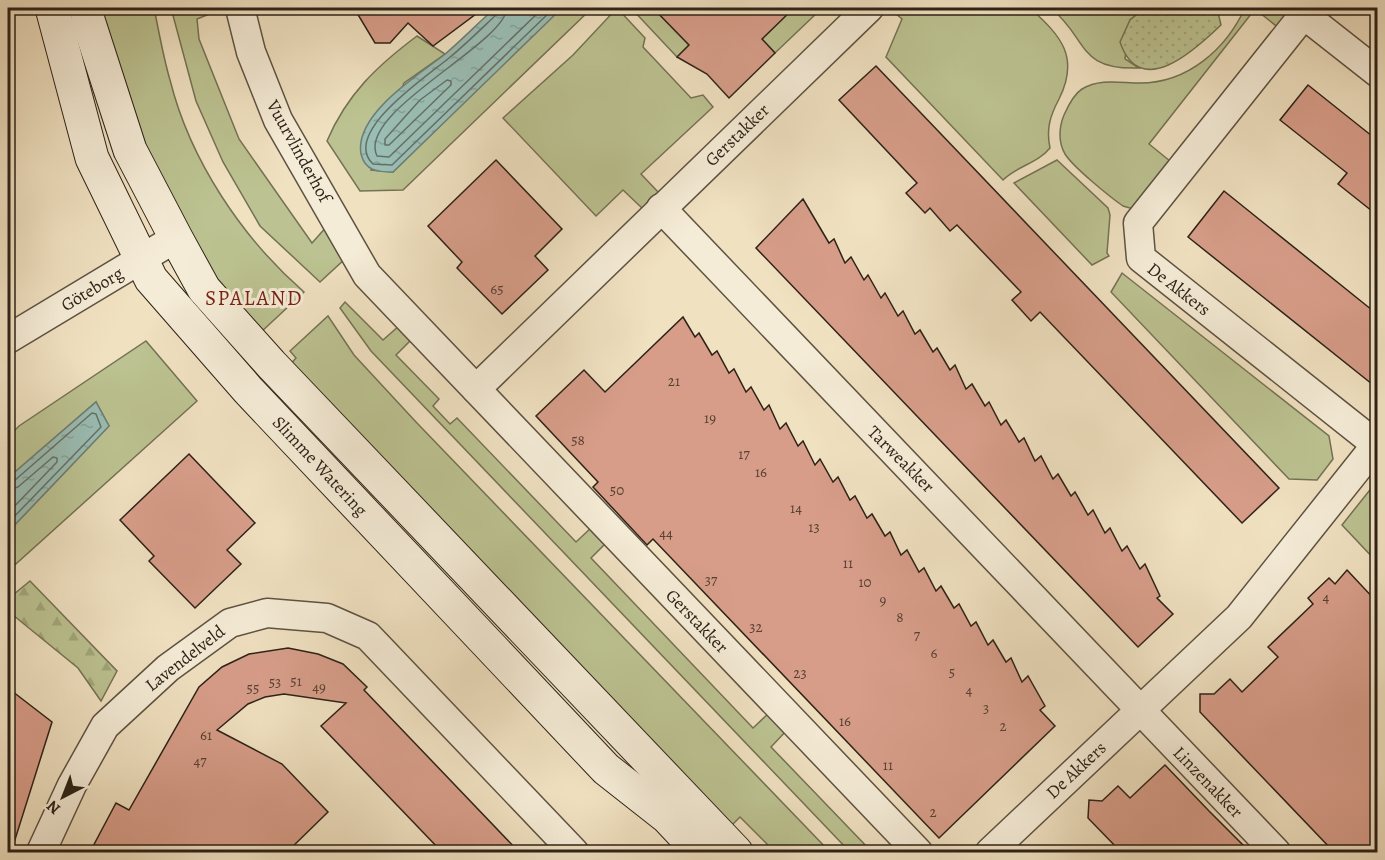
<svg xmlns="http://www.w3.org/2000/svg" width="1385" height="860" font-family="Alegreya,serif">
	<defs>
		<pattern id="forest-firs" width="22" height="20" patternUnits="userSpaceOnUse" patternTransform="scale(1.5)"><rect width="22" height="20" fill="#bcc291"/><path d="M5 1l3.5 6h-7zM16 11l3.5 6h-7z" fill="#a2a67c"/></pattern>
		<pattern id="park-dots" width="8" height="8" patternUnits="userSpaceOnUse" patternTransform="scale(1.5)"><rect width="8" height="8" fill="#bcc291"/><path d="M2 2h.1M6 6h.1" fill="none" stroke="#a2a67c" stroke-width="1.8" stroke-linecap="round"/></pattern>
		<pattern id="water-ripples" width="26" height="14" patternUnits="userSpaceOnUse" patternTransform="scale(1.5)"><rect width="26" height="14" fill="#9abdb4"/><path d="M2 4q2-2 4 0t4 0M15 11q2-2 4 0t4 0" fill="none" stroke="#85a29a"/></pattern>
	</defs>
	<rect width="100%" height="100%" fill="#f0e1c1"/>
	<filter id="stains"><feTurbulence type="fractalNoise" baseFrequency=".00333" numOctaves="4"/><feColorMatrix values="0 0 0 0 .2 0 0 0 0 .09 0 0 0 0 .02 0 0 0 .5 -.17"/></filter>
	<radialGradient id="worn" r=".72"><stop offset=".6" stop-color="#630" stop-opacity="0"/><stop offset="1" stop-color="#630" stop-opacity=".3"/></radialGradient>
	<!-- green -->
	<g fill="#bcc291" stroke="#747254" stroke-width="1.5">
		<path d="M102,8H154C159,32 163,56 170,80C190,160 242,238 304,292L259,334L216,282L156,181L112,55Z"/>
		<path d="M171,8H206L207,15L197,19L199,39L239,139L312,243L328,225L347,257L320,282L260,226L223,162L196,101Z"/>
		<path d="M561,8H592L403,190L360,191L327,141C347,94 377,66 417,36L445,54L404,83L371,170L393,172Z"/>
		<path d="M617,8L645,38L643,47L691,98L703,95L713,107L641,174L659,193L643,209L623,190L596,216L503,118L573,55Z"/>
		<path d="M631,8H657L655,10L689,45L677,57Z"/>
		<path d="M785,8H818L820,10L775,53L762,39L789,12Z"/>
		<path d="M889,8H1030C1061,36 1080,57 1059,99C1050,116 1046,129 1050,148C1038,163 1017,166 1003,180L886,57L902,19Z"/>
		<path d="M1051,8H1145L1130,20L1125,59L1139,68C1077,70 1089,40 1051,8Z"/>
		<path d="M1245,8H1276L1289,18L1280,29L1255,9L1149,144L1170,161L1133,209L1123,206C1110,197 1073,167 1065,154C1058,142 1059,127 1064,115C1068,106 1074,94 1082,89C1100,78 1121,83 1140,83C1188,83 1226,49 1245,8Z"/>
		<path d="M1057,160L1108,208L1110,215L1107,253L1109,256L1092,265L1014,183Z"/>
		<path d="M1122,273L1329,436L1333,459L1317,480L1289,479L1111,292Z"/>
		<path d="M345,302L383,340L400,325L413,338L396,355L439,399L433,406L450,424L457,418L576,542L592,527L607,542L591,558L753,728L770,712L787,730L771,747L872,852H850L371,351L340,308Z"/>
		<path d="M328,316L354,355L416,422L830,852H775L740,817L728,829L288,367L296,358L290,351Z"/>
		<path d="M146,341L197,401L8,571V532L109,426L96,402L8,478V437L19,426Z"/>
		<path d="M1373,486H1377V562L1342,525Z"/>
	</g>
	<!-- forest -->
	<path fill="url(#forest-firs)" stroke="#747254" stroke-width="1.5" d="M30,581L117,671L101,701L78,668L8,611V599Z"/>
	<!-- park -->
	<path fill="url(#park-dots)" stroke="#747254" stroke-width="1.5" d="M1145,8H1217L1221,25C1195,50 1140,101 1120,42L1130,20Z"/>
	<!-- water -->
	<g fill="url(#water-ripples)" stroke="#6e7f76" stroke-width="1.5">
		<path d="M495,8H562L393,172C378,172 365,171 361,154C354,115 418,75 444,55C462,40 478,23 495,8Z"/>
		<path d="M96,402L109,426L8,532V478Z"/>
	</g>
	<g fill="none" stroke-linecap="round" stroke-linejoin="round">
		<!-- shore -->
		<g stroke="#647066" stroke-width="1.5">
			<path d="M499,8L497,14C481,29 466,44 449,58C430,74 340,133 373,164L392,165L554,8"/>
			<path d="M507,8C504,45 356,112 377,156L389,157L543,8"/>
			<path d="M447,80L451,81V85L389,145H385V139L420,100Z"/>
			<path d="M8,482L14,481L92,413L96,414L101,427L8,523"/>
			<path d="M8,490L18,487L53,457L57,458V462L8,513"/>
		</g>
	</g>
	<!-- building -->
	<g fill="#d79d89" stroke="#2d2218" stroke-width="1.5">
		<path d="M354,8H484L433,46L408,23L390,43H375Z"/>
		<path d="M653,8H794L762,39L775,53L729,98L707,74L677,57L689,45Z"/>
		<path d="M876,66L1279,488L1242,523L1040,312L1031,321L1012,300L1021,292L957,225L950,231L930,208L925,213L906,193L917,183L839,100Z"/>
		<path d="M1308,85L1377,140V215L1338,184L1347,173L1280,120Z"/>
		<path d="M496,160L562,229L535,256L548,270L502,314L457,268L462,262L428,226Z"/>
		<path d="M1224,191L1377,314V388L1188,237Z"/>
		<path d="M803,199L829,243L834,239L845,263L851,257L864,280L868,275L881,298L885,293L898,316L903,311L915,334L920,330L933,352L937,348L950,370L955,365L966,389L972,384L985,406L989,402L1001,425L1006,420L1019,442L1024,438L1035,461L1041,456L1053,479L1058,474L1071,496L1075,492L1088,515L1093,510L1105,533L1110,528L1122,551L1127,546L1140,569L1145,564L1160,596L1157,598L1173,614L1138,647L756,248Z"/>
		<path d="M683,317L695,337L699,333L712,355L717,351L729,373L734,369L746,392L751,387L764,410L769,405L780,429L786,423L798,446L803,441L815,465L820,459L833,482L838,477L850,500L855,496L867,518L872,514L885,536L890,532L901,555L907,550L919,572L924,568L936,591L941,586L954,608L959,604L971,626L976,622L988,645L993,640L1006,662L1011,658L1022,682L1028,676L1045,706L1040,710L1055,726L939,838L653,539L647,545L593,487L598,482L536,416L584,370L605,392Z"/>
		<path d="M189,454L255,523L227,550L241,564L195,608L149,561L154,556L120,520Z"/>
		<path d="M1347,570L1377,602V852H1334L1200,712V694H1214L1230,679L1242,692L1278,657L1268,647L1313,604L1308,598L1329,578L1335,584Z"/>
		<path d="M288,648L318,654L343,664L367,687L364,690L519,852H442L321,726L346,703L284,694L265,697L248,704L217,730L282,764L328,812L287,852H90L116,803L129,810L199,687L222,667L249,654Z"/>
		<path d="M8,688L52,722L13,846L8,845Z"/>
		<path d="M1165,765L1209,811L1250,852H1121L1088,818L1089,800L1102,801L1118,786L1130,798Z"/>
	</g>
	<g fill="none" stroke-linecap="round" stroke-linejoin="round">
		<!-- street casing -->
		<g stroke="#5e5242" stroke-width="31">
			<g id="street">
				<path d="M240,8L251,52L278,120L367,275L918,852"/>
				<path d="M1309,8L1138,223L1141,258L1378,446"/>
				<path d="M1303,14L1378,73"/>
				<path d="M661,208L1276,852"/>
				<path d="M8,339L176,238"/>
				<path d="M476,389L869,8"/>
				<path d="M41,852L72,785L105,726L168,668L230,623L267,613L327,618L368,636L574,852"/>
				<path d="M990,852L1239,617L1376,445"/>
			</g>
		</g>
		<!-- secondary casing -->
		<g stroke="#2d2218" stroke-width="35">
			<g id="secondary">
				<path d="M52,8L92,158L151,279L248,390L606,769L667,817L700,852"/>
				<path d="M87,8L88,20L130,150L176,238L204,289L271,364L736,852"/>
			</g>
		</g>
		<!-- street -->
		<use href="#street" stroke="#f5ecd7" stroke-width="28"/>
		<!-- secondary -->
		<use href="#secondary" stroke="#f5ecd7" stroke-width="33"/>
	</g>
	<g text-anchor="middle" stroke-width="6" stroke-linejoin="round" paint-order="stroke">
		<!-- number labels -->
		<g font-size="15" fill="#584134">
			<text x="497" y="294">65</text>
			<text x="674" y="386">21</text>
			<text x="710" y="423">19</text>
			<text x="578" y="445">58</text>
			<text x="744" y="459">17</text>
			<text x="761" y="477">16</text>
			<text x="617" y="495">50</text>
			<text x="796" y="513">14</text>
			<text x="814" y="532">13</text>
			<text x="666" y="538">44</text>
			<text x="848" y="568">11</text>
			<text x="711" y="585">37</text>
			<text x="865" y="587">10</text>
			<text x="1326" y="602">4</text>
			<text x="883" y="605">9</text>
			<text x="900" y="622">8</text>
			<text x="756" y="632">32</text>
			<text x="917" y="640">7</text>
			<text x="934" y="658">6</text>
			<text x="952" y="677">5</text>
			<text x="800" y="678">23</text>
			<text x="296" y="686">51</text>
			<text x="275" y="687">53</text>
			<text x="319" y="692">49</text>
			<text x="253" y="693">55</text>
			<text x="969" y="695">4</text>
			<text x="986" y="713">3</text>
			<text x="845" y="726">16</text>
			<text x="1003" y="731">2</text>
			<text x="206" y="740">61</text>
			<text x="200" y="766">47</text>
			<text x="888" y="770">11</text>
			<text x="933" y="817">2</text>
		</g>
		<!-- street labels -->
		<g font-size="18" fill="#2d2218" stroke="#f5ecd7">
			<text transform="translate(737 135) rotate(-44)" y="6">Gerstakker</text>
			<text transform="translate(299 151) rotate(61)" y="6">Vuurvlinderhof</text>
			<text transform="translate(92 289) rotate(-31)" y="6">Göteborg</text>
			<text transform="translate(1179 289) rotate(38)" y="6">De Akkers</text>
			<text transform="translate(901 459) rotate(45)" y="6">Tarweakker</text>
			<text transform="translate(320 466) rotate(47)" y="6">Slimme Watering</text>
			<text transform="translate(697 621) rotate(46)" y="6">Gerstakker</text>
			<text transform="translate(185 658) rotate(-38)" y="6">Lavendelveld</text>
			<text transform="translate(1076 770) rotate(-43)" y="6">De Akkers</text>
			<text transform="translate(1208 782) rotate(46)" y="6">Linzenakker</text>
		</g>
		<!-- quarter labels -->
		<g font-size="21" letter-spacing="1.5" fill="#7a1f14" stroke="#f5ecd7">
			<text x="254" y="305">SPALAND</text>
		</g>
	</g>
	<!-- margin -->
	<rect width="1385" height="860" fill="none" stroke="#f0e1c1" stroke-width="30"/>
	<rect x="9" y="9" width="1367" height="842" fill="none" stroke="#2d2218" stroke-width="3"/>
	<rect x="15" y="15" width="1355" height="830" fill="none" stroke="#2d2218" stroke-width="1.5"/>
	<!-- north arrow -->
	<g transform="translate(63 797) rotate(222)" stroke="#f5ecd7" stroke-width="4.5" paint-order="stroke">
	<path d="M0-4.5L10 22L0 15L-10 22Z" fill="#2d2218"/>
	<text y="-9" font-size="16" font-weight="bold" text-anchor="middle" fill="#2d2218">N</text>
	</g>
	<rect width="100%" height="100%" filter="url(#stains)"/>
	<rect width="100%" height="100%" fill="url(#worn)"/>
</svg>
